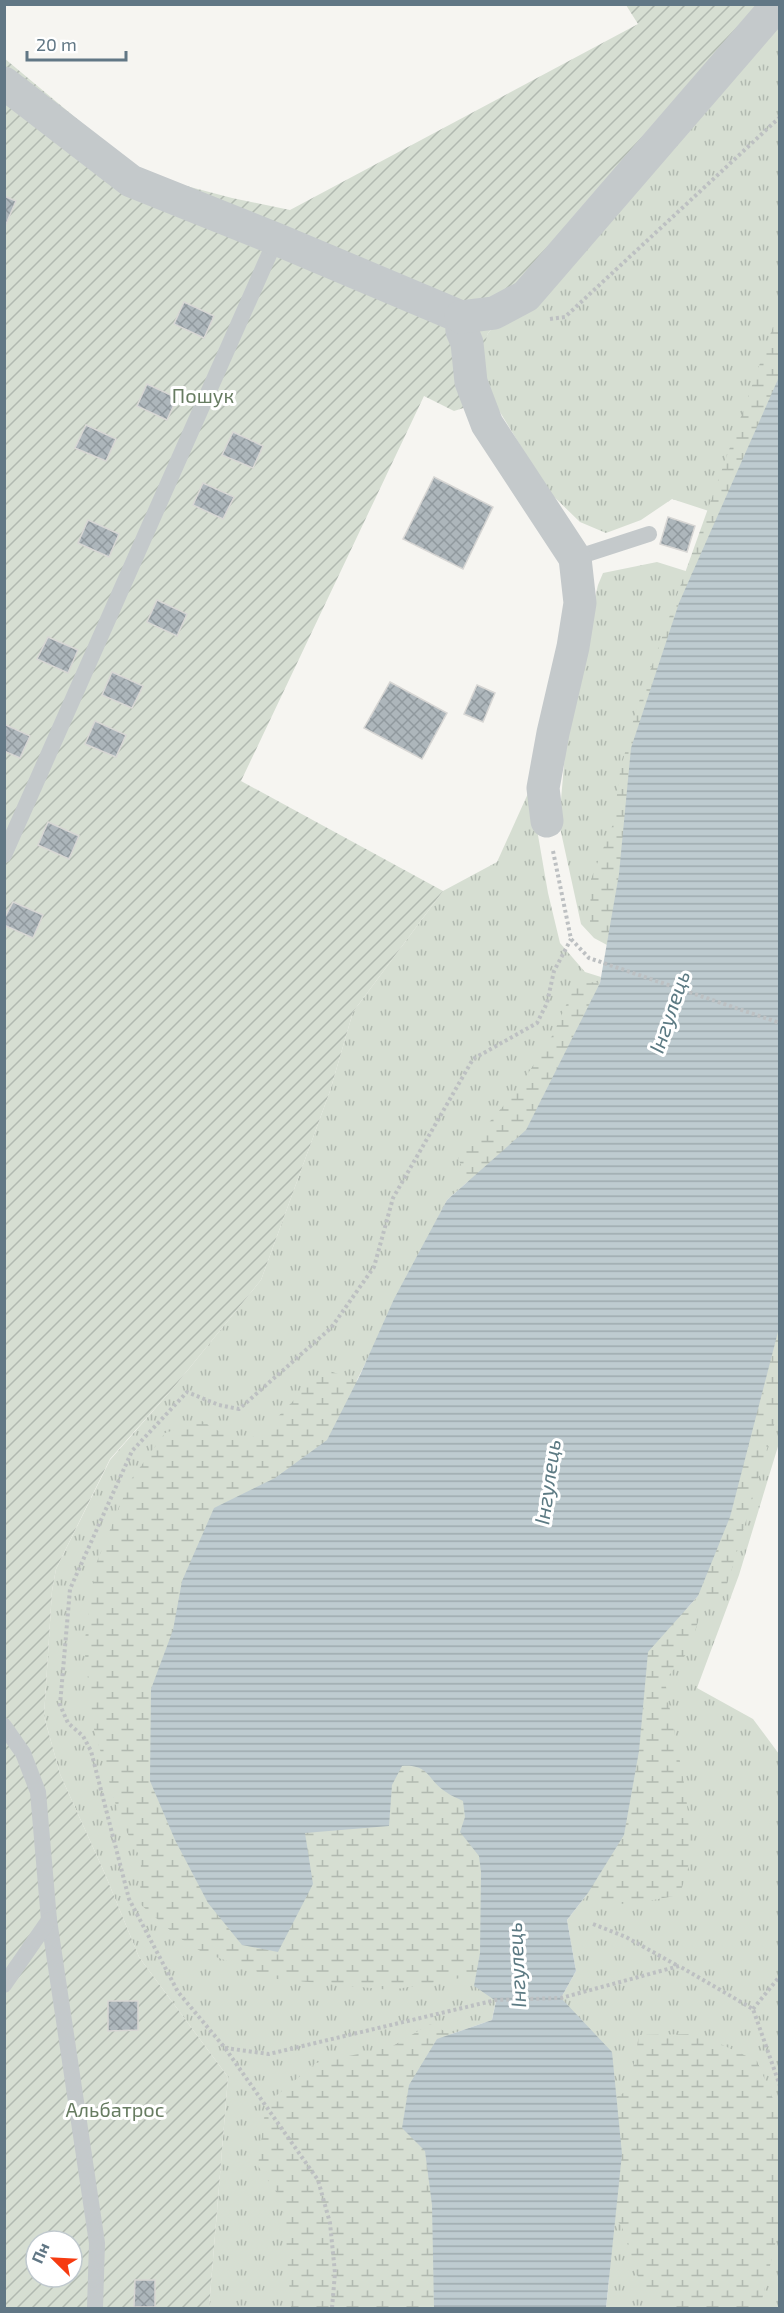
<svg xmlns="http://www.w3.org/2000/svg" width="784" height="2313" font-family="'Exo 2',sans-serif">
	<defs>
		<pattern id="grass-tufts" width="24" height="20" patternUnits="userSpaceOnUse" patternTransform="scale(1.5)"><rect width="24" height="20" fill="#d6ded2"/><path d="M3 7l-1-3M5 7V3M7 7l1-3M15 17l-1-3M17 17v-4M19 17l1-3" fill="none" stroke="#b1b9b0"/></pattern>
		<pattern id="wetland-marsh" width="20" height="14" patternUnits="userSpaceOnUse" patternTransform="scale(1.5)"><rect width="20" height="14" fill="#d6ded2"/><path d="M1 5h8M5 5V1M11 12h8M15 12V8" fill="none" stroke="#b1b9b0"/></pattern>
		<pattern id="garden-furrows" width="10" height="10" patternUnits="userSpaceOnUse" patternTransform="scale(1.5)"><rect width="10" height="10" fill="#d6ded2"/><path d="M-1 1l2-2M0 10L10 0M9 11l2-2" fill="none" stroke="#b1b9b0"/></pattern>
		<pattern id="water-rules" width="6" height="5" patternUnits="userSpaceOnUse" patternTransform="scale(1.5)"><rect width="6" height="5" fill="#becbd0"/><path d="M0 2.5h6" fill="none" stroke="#9eaaae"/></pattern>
		<pattern id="building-cross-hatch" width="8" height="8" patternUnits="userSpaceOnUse" patternTransform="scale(1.5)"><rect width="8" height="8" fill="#adb6bb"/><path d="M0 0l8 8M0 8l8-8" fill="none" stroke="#90999e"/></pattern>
	</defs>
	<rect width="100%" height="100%" fill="#f6f5f1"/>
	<!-- grass -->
	<g fill="url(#grass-tufts)">
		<path d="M779,20V377L718,514L672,499L641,520L606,533L580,522L548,491L492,399L486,378L482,349L488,333Z"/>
		<path d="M657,562L692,573L619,874L607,945L594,938L581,924L559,823L566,742L582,649L598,585L603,573Z"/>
		<path d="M530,789L548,893L560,943L585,972L601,977L600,983L526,1130L447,1200L327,1440L389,1826L496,2000L492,2020L437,2039L434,2308H209L228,2077L139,1957L105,1874L60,1774L44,1716L52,1591L56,1569L110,1460L174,1387L261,1280L330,1091L353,1012L443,891L497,862Z"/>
		<path d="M779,1328V1443L739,1575L697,1688L753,1719L779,1754V2308H606L609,2280L561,1998L576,1971L567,1920L588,1893L648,1652L698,1596Z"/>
	</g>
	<!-- wetland -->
	<g fill="url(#wetland-marsh)">
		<path d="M779,310V421L626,951L590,925L591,879L613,824L620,772L636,710Z"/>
		<path d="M577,981L600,983L623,996L494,1182L468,1181L458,1158L518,1089L552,1036Z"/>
		<path d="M779,1313V1408L731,1572L723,1596L714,1605L698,1596L689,1573Z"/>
		<path d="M324,1369L372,1386L290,1828L378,1759L444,1743L494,1885L484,1974L391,1990L277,1979L202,1952L178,1937L140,1904L141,1859L120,1819L94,1729L84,1646L96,1564L130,1481L165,1433L202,1421L240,1444L265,1430Z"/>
		<path d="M685,1610L700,1616L688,1652L665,1680C673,1739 693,1799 689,1859C689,1871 683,1884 679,1895C657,1899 605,1913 588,1894C581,1885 570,1853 565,1842L663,1613Z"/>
		<path d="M430,2024L473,2045L460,2308H291L283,2202L258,2166L266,2104L316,2063L391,2047Z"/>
		<path d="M699,2034L757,2061L779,2113V2228L760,2308H663L639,2280L622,2227L600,2197L598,2108L625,2092L633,2069L639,2035Z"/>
	</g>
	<!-- garden -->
	<path fill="url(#garden-furrows)" fill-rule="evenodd" d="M626,5H779L488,333C480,356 485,376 492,399L454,411L424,396L241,781L443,891L353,1012L330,1091L261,1280L174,1387L110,1459L56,1569L52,1591L44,1716L60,1774L105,1874L139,1957L228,2077L209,2308H5L4,58L131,164L160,179L232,198L290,210L638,24ZM36,2241H72V2277H36Z"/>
	<!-- water -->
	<path fill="url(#water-rules)" d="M779,377V1328L730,1517L698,1596L648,1652L639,1751L624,1835L588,1893L567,1920L576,1971L561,1998L612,2052L622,2154L606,2308H434L432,2205L425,2151L402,2128L409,2085L437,2039L492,2020L496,2001L474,1986L480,1953L481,1872L479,1856L460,1832L465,1817L463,1801C458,1798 451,1796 446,1792C427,1780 430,1764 402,1766L392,1785L389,1826L305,1833L313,1884L278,1952L242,1945L208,1903L175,1840L150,1781L151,1689L173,1630L182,1581L214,1508L275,1478L327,1440L360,1375L394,1299L447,1200L526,1130L600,983L619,874L631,748L679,603Z"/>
	<!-- building -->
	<g fill="url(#building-cross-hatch)" stroke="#d7d6d4" stroke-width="1.5">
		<path d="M4,196L16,201L6,224L4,223Z"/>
		<path d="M184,302L214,316L204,338L174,324Z"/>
		<path d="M147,384L177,398L167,420L137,406Z"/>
		<path d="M86,425L116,439L106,461L75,448Z"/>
		<path d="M233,432L263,446L253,468L222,455Z"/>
		<path d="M434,477L493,507L463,569L403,539Z"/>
		<path d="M203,483L234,497L223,519L193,505Z"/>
		<path d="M668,517L695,526L687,552L660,544Z"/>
		<path d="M88,520L119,534L109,557L78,543Z"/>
		<path d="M157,600L187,614L177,636L147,622Z"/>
		<path d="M48,637L78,650L68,673L37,659Z"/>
		<path d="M112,672L143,686L132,708L102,695Z"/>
		<path d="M390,682L447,713L422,759L364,728Z"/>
		<path d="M477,685L495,693L483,722L464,714Z"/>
		<path d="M95,721L126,735L116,757L85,744Z"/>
		<path d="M4,724L30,736L20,758L4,751Z"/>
		<path d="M48,822L79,836L69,859L38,845Z"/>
		<path d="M13,902L43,915L33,938L4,925V919Z"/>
		<path d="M108,2001H138V2030L108,2031Z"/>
		<path d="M135,2280H155V2307H134Z"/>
	</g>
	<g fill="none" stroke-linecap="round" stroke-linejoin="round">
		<!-- path -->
		<g stroke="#bdc0c2" stroke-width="4" stroke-dasharray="3 3" stroke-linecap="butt">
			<path d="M550,319L565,317L780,117"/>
			<path d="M553,851L571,939L589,958L780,1023"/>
			<path d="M593,1924L626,1937L678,1966"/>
			<path d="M753,2009L780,1976"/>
			<path d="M225,2048L269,2054L496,2000L561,1998L679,1966L753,2009L780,2086"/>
			<path d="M332,2308L335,2273L330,2223L318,2180L225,2048L178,1992L129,1899L91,1751L83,1736L68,1723L60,1705L70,1589L132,1451L187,1392L219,1405L239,1409L331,1328L374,1267L393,1198L473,1059L537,1023L547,1003L554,971L571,939"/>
		</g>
		<!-- lane -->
		<g stroke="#c4c9cb" stroke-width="16">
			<path d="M575,558L649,534"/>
			<path d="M4,855L276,239"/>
			<path d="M4,1726L23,1753L38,1792L49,1920L97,2243L95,2308"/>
			<path d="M4,1985L49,1920"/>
		</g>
		<!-- street -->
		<g stroke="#c4c9cb" stroke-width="33">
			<path d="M4,83L131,181L276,239L461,317L462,331L467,343L471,382L487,424L575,558L580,603L573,647L553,733L543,788L547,821"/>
			<path d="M461,317L494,313L526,296L778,4"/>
		</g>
	</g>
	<g text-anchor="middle" stroke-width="6" stroke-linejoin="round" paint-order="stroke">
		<!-- park labels -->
		<g font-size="20" fill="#677c61" stroke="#fff">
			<text x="203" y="403">Пошук</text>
			<text x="115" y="2117">Альбатрос</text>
		</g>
		<!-- water labels -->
		<g font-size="21" font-style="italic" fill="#5c7a83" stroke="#fff">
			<text transform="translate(670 1012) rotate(-71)" y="7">Інгулець</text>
			<text transform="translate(548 1482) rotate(-82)" y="7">Інгулець</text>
			<text transform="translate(517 1965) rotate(-93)" y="7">Інгулець</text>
		</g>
	</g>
	<!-- border -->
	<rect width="784" height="2313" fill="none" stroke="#617785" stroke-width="12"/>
	<!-- north arrow -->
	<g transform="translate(54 2259) rotate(294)"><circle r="28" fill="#ffffff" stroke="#c0c9ce" stroke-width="1.5"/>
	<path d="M0-4.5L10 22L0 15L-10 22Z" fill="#f63b11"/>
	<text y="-9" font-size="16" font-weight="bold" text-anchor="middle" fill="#617785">Пн</text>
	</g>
	<!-- scale -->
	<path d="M27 51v9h99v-9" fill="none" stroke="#617785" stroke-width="3"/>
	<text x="36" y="51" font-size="18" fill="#617785" stroke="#ffffff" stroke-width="4.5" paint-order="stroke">20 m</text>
</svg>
